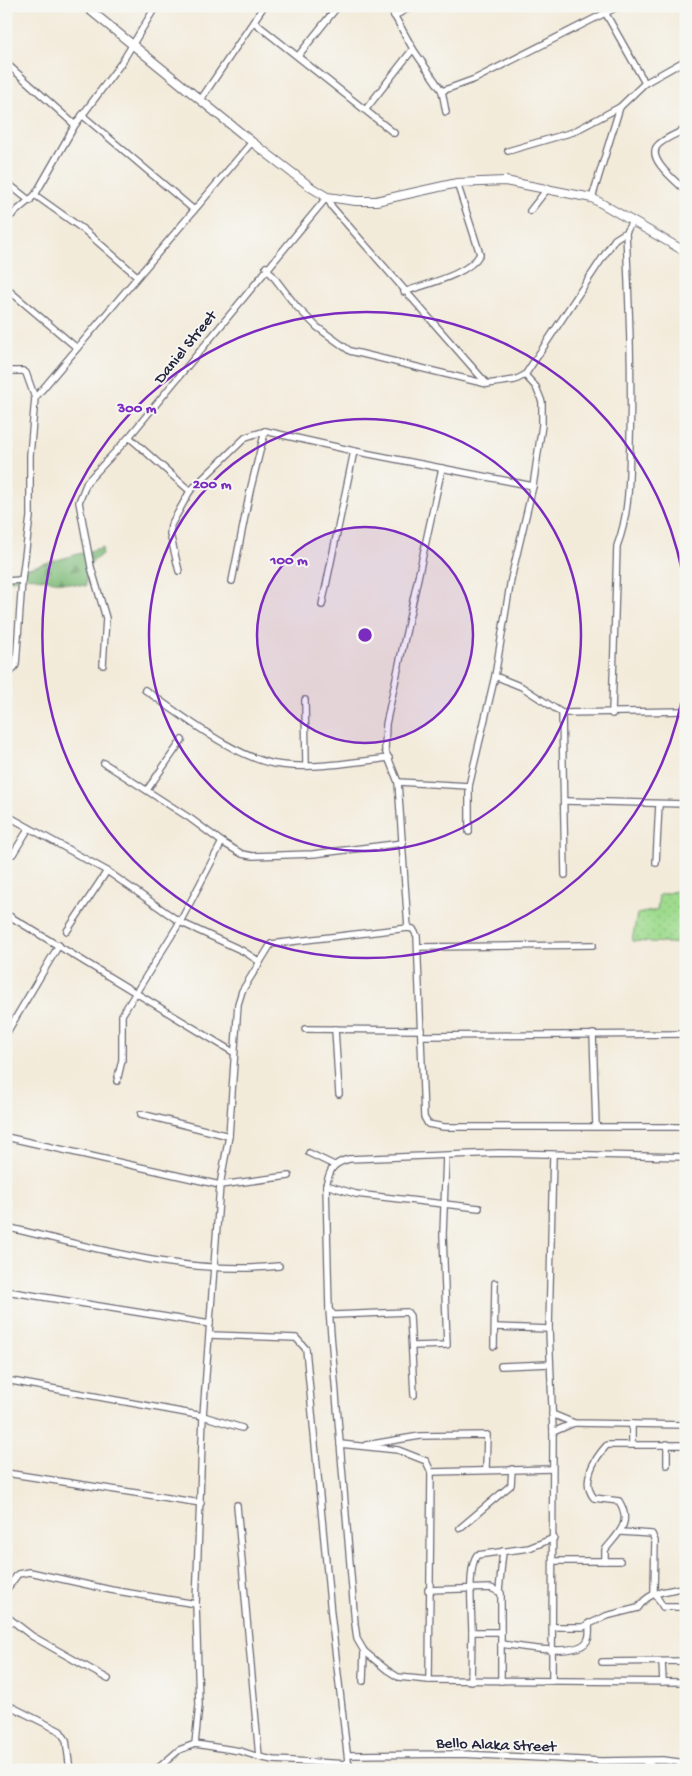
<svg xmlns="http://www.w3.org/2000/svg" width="692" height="1776" font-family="'Gochi Hand',sans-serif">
	<defs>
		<pattern id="grass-dots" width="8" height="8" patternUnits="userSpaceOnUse" patternTransform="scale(1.25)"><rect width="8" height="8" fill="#9fdb8e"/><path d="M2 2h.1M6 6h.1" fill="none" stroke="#89bc7b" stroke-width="1.8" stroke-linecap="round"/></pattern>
		<pattern id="forest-firs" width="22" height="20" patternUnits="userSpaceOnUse" patternTransform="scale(1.25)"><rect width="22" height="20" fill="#7fbb79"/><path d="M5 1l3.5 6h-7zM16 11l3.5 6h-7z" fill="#689864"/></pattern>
	</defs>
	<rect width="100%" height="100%" fill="#f6f6f2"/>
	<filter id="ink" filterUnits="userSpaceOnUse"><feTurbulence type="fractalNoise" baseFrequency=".02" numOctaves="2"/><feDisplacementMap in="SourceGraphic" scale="10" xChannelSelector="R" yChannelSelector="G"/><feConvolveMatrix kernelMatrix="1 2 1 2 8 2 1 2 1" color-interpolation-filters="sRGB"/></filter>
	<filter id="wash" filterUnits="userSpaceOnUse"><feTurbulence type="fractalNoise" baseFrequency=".0096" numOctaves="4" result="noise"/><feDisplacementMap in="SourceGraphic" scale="20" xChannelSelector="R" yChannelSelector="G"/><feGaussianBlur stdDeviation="1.12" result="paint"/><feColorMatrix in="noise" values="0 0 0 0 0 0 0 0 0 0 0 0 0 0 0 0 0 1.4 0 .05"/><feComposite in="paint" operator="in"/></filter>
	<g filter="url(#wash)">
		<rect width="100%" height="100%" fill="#f3ebda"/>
		<!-- grass -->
		<path fill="url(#grass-dots)" stroke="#607e64" d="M680,890L686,891V944L632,941L637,914L657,910L659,895Z"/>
		<!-- forest -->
		<path fill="url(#forest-firs)" stroke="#506e5a" d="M103,547L102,554L86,567V586L29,577L6,581V572H14Z"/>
	</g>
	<g filter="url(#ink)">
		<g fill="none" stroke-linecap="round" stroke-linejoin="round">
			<!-- street casing -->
			<g stroke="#6b6873" stroke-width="8">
				<g id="street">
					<path d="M389,6L413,49L442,91L446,112"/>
					<path d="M394,16L413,6"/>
					<path d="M254,22L394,133"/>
					<path d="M298,56L338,6"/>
					<path d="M6,63L75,125"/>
					<path d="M645,83L686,60"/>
					<path d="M442,91L475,79L619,6"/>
					<path d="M201,99L264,6"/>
					<path d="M366,109L413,49"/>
					<path d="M82,115L194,210"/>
					<path d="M686,129C677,134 665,138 658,145C645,158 677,182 686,191"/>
					<path d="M508,151L573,132L620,107"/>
					<path d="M6,182L30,201"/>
					<path d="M35,195L84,230L137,276"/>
					<path d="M592,198L620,107L645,83L606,14"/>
					<path d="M530,211L548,188"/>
					<path d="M6,220L35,195L75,125L122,62L156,6"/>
					<path d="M266,267L296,306L317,327L350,351L487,384L515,380L525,375L615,239L626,232L632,222"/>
					<path d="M6,288L77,348"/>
					<path d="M404,292C426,284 469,275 480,254L457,183"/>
					<path d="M6,371H23L26,373L35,398L30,455V517L22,580L16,665L11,672H6"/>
					<path d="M35,398L252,142"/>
					<path d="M129,437L190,491L171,525L170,534L179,571"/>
					<path d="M442,468L386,724L385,750L398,782L408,928L413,929L417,936L424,1117L428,1124L444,1127H686"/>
					<path d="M190,491L246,437L265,431L354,451L533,486"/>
					<path d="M6,581L22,580"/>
					<path d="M232,581L250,491L265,431"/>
					<path d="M322,605L354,451"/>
					<path d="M103,665L106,618L91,567L79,502L87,482L129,437L327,197L332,207L487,384"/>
					<path d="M495,676L522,687L562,713L686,711"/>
					<path d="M145,690C182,715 238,761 282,765C314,769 356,762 389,758"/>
					<path d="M305,700L306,765"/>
					<path d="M562,713L565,875"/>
					<path d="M612,714L617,546C630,513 629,476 630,441C632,371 629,302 626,232"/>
					<path d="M104,763L191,819L222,842"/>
					<path d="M398,782L469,786"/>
					<path d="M147,790L182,740"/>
					<path d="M565,801L686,804"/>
					<path d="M6,815L107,871L180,922L243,951L260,962L271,944L408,928"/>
					<path d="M469,832V786L495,676L511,579L533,486L542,425V402L536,387L525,375"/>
					<path d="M13,854L29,828"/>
					<path d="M656,863L659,804"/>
					<path d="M6,914L233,1052"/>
					<path d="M67,931L107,871"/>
					<path d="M418,947L593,945"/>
					<path d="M305,1029L421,1030"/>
					<path d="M335,1029L339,1094"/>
					<path d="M6,1034L59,945"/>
					<path d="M593,1034L596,1126"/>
					<path d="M422,1036L686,1034"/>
					<path d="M117,1081L122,1060V1015L180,922L222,842L242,854L252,856L313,854L403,843"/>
					<path d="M141,1114L229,1136"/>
					<path d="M6,1137L220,1185L289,1176"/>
					<path d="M309,1153L334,1165"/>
					<path d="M326,1185L356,1194L479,1208"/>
					<path d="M6,1227C95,1248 186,1276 279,1266"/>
					<path d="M6,1291L210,1324"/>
					<path d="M329,1310L355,1624L357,1639L364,1651L387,1670L398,1677L429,1680L686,1682"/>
					<path d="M495,1327L549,1329"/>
					<path d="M210,1335L296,1338L306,1349L331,1614L349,1770"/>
					<path d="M412,1346L447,1345L443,1234L446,1156"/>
					<path d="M494,1346L495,1283"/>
					<path d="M501,1366L550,1364"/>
					<path d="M6,1380L203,1416L242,1428"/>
					<path d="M414,1395L410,1316L407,1312L334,1315L329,1310L326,1185C330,1169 333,1163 349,1159L499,1153L686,1157"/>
					<path d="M552,1414L574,1423L686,1425"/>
					<path d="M553,1432L574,1423"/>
					<path d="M340,1444L398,1450L426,1461L431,1472L552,1469"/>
					<path d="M632,1444V1424"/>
					<path d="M667,1444V1465"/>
					<path d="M366,1445L420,1436L487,1435L486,1469"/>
					<path d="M6,1473L201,1503"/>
					<path d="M237,1505L259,1757L273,1760L349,1764"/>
					<path d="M460,1528L511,1485L512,1469"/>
					<path d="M621,1532L652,1534L655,1541L654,1592L663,1607H686"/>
					<path d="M554,1561H620"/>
					<path d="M605,1561V1550C617,1534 633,1524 619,1501L594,1498C580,1481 595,1458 607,1445H686"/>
					<path d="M6,1590L18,1574L30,1572L111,1590L196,1604"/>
					<path d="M428,1590L491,1588L501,1593V1681"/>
					<path d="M499,1591L503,1551"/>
					<path d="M6,1616L32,1636L108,1679"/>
					<path d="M553,1627H583L606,1616L638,1608C652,1588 665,1594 686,1586"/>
					<path d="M472,1632C472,1615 467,1568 477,1555L529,1548L554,1538"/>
					<path d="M501,1644C518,1646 581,1659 588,1639C590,1635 589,1628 589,1623"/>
					<path d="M602,1662L686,1661"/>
					<path d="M662,1662L663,1682"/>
					<path d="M429,1680L431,1472"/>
					<path d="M363,1681L364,1651"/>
					<path d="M471,1681L472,1632H501"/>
					<path d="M552,1681L553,1432L549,1329L553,1155"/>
					<path d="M6,1704L60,1731L66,1740L70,1770"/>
					<path d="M195,1744L240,1751L259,1757"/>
					<path d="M348,1755L461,1754L601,1761L663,1760L686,1763"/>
					<path d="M644,1761L658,1770"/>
					<path d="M156,1770L179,1750L195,1744L199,1705L196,1604L203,1416L220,1185L229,1136L238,1004L242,991L260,962"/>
				</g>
			</g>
			<!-- secondary casing -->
			<g stroke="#6b6873" stroke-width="10">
				<g id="secondary">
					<path d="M85,6L252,142L312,188L327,197L356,201H376L457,183L505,181L592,198L686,252"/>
					<path d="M677,1770L686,1764"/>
				</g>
			</g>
			<!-- street -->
			<use href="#street" stroke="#fff" stroke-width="5.5"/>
			<!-- secondary -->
			<use href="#secondary" stroke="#fff" stroke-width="8"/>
		</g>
	</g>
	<!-- distance rings -->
	<circle cx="365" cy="635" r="108" fill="#7b2cbf" fill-opacity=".12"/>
	<g fill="none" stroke="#7b2cbf" stroke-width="2.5">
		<circle cx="365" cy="635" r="108"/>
		<circle cx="365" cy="635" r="216"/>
		<path d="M686 674A323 323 0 1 1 686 596"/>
	</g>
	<g text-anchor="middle" stroke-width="4" stroke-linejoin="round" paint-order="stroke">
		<!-- street labels -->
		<g font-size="16" fill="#22223b" stroke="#f6f6f2">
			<text transform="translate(184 346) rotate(-51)" y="6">Daniel Street</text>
			<text transform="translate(496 1743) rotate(2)" y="6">Bello Alaka Street</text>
		</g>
	</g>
	<circle cx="365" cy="635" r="8" fill="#7b2cbf" stroke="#f6f6f2" stroke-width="2.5"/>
	<g font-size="15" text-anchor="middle" font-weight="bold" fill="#7b2cbf" stroke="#f6f6f2" stroke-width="4" stroke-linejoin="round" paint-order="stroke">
		<text x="137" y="412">300 m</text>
		<text x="212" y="488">200 m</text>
		<text x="289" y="564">100 m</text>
	</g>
	<!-- margin -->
	<rect width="692" height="1776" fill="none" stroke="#f6f6f2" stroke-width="25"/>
</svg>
